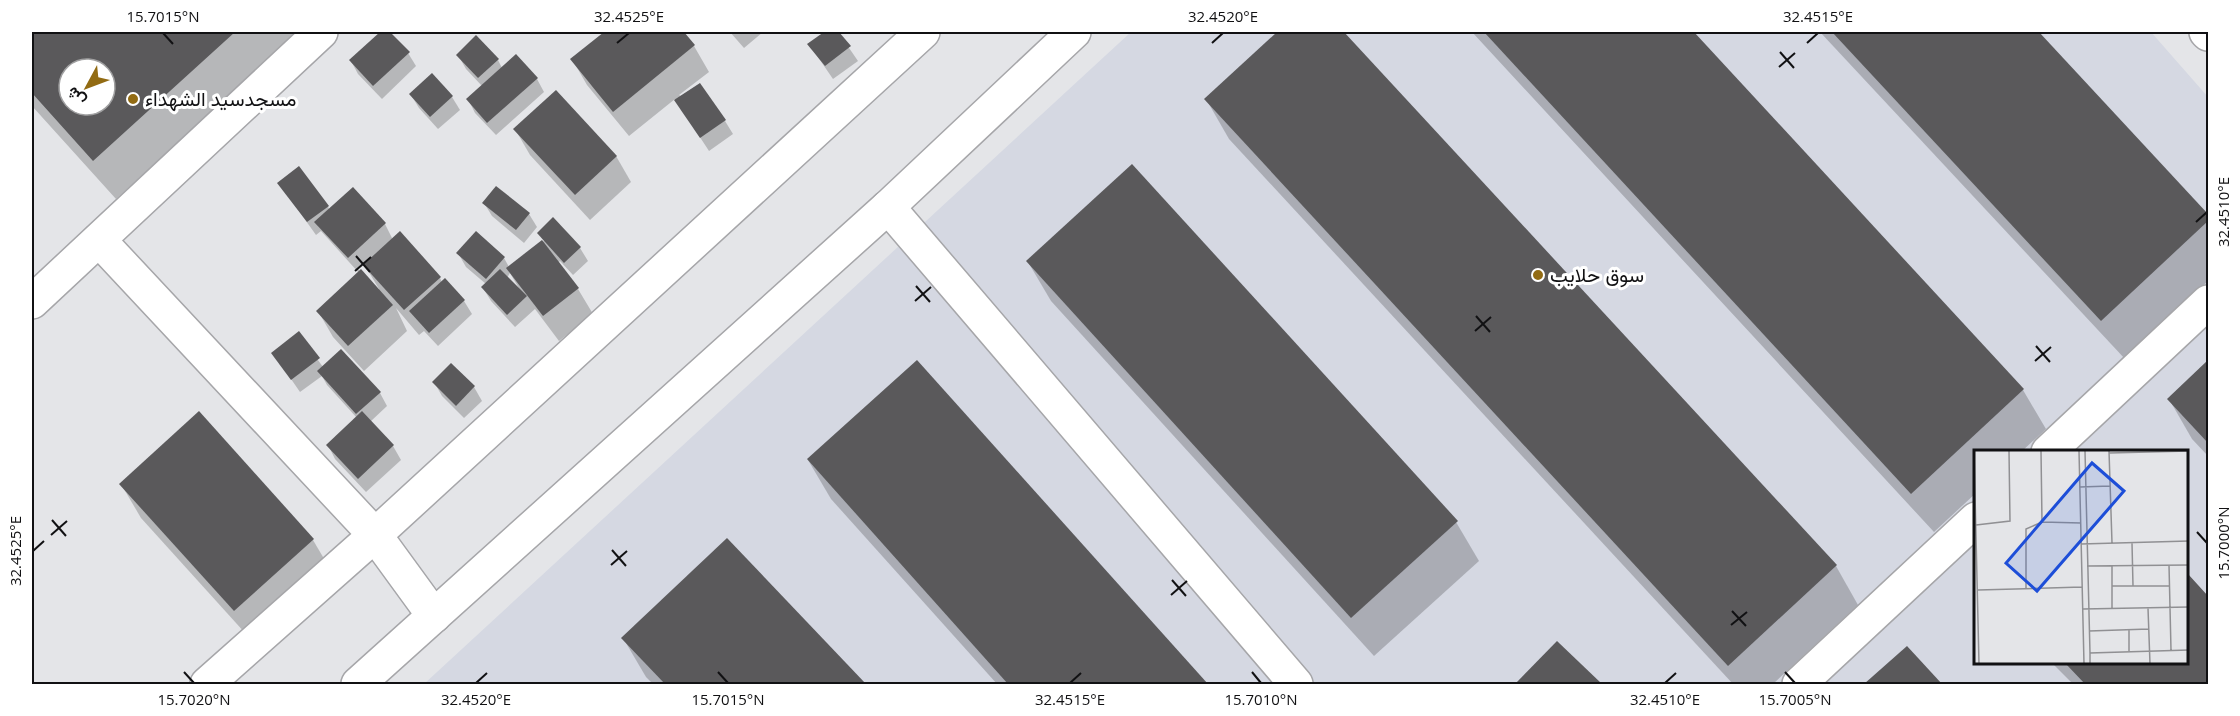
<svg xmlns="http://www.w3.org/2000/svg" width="2240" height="716" font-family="'Open Sans',Vazirmatn,sans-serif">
	<rect width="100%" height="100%" fill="#e4e5e8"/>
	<!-- built -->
	<path fill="#d5d8e2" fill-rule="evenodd" d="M1131,32H2151L2208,97V684H424ZM1976,452H2188V664H1976Z"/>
	<!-- shadow -->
	<g fill="#0003" fill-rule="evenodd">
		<path d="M32,32H300L116,199L32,106ZM69,69H105V105H69Z"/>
		<path d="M382,32H388L408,53L416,66L382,99L358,74L351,61Z"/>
		<path d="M607,32H682L694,46L709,72L679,95L725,121L733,134L709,151L675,99L629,136L587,85L572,59Z"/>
		<path d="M730,32H763L744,48Z"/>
		<path d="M827,32H838L858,61L833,79L809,44Z"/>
		<path d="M1279,32H1342L1836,566L1858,605L1773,684H1733L1229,139L1206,99Z"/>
		<path d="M1472,32H1691L2023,390L2046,429L2021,452H1976V493L1934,532Z"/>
		<path d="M1820,32H2037L2208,216V281L2125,359Z"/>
		<path d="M458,55L498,60L502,68L537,79L544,92L496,135L475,113L468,99L482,86L466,69Z"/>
		<path d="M411,95L452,97L460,110L438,129L419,108Z"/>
		<path d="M515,129L616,156L631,182L590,220L530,155Z"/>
		<path d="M279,183L328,207L330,210L385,224L393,240L440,278L442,282L445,280L464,301L472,314L438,346L424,331L419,335L396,308L407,331L364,371L333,337L318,311L359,273L321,231L316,235ZM364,264L379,289L378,290L358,269Z"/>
		<path d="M484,203L529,214L537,227L524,243L492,216Z"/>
		<path d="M539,233L580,248L588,261L573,275L560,261L558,263L578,289L593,314L559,341L535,309L515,327L491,301L483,288L486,284L466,267L458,253L504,258L509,267L544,241ZM510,273L520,290L507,278Z"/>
		<path d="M1028,262L1456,522L1479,561L1374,656L1051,301Z"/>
		<path d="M299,334L323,367L380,393L387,406L370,422L393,446L401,460L366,492L335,459L328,445L357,418L327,385L322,376L300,392L273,353Z"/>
		<path d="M917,362L1206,684H997L831,499L808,460Z"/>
		<path d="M2208,362V456L2192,439L2169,399Z"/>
		<path d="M451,365L474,387L482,401L464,418L442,396L434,382Z"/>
		<path d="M121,484L313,540L333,574L255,644L141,518Z"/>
		<path d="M727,540L864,684H653L646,677L623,638Z"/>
		<path d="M2188,576L2208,599V684H2073L2053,664H2188Z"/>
		<path d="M1557,643L1600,684H1517Z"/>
		<path d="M1906,648L1940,684H1866Z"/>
	</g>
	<!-- building -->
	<g fill="#5a595b" fill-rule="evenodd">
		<path d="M32,32H235L93,161L32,93ZM69,69H105V105H69Z"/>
		<path d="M380,32H390L410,52L373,86L349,60Z"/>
		<path d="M604,32H684L695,45L613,112L570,59Z"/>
		<path d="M824,32H839L851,46L825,66L807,44Z"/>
		<path d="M1277,32H1344L1837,565L1728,666L1204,99Z"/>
		<path d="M1484,32H1694L2024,389L1911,494Z"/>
		<path d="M1832,32H2039L2208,214V221L2101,321Z"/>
		<path d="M476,35L499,59L478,78L456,55Z"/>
		<path d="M516,54L538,78L487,123L466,99Z"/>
		<path d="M432,73L453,96L430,117L409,94Z"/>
		<path d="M700,83L726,120L700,138L674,100Z"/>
		<path d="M556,90L617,156L575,195L513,129Z"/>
		<path d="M1132,164L1458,521L1351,618L1026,261Z"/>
		<path d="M299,166L329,206L307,222L277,183Z"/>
		<path d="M496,186L530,213L516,230L482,203Z"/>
		<path d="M353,187L386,223L348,258L314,222Z"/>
		<path d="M553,217L581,247L564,263L537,233Z"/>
		<path d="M400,231L441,277L404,310L363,265Z"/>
		<path d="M476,231L505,257L486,279L456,253Z"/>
		<path d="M542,240L579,288L543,316L506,268Z"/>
		<path d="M361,269L393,305L348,346L316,311Z"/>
		<path d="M500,269L527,296L507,315L481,287Z"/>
		<path d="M445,278L465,300L429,333L409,311Z"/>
		<path d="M299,331L320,358L291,380L271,353Z"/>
		<path d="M341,349L381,392L356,414L317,371Z"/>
		<path d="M917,360L1208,684H1008L807,459Z"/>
		<path d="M2208,360V443L2167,399Z"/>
		<path d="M451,363L475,386L456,406L432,382Z"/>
		<path d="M199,411L314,539L234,611L119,484Z"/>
		<path d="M362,411L394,445L358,479L326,445Z"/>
		<path d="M727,538L866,684H665L621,638Z"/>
		<path d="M2188,574L2208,596V684H2085L2066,664H2188Z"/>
		<path d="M1557,641L1602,684H1515Z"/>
		<path d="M1907,646L1942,684H1864Z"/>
	</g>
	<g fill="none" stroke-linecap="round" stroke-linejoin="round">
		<!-- minor casing -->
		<g stroke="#a6a6a9" stroke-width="36">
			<g id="minor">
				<path d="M2206,32L2208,34"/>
				<path d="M888,207L1296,684"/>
				<path d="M99,240L375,535L434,616"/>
				<path d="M32,302L321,32"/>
				<path d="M2048,452L2208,302"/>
				<path d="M207,684L375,535L923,32"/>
				<path d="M1799,684L1976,519"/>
			</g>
		</g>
		<!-- tertiary casing -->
		<g stroke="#a6a6a9" stroke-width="36">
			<path id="tertiary" d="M358,684L888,207L1074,32"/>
		</g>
		<!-- minor -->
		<use href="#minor" stroke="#fff" stroke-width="33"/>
		<!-- tertiary -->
		<use href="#tertiary" stroke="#fff" stroke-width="33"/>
	</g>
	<!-- ticks -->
	<path fill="none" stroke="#111113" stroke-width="2" d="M163,33L173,44M617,43L629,33M1212,43L1223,33M1807,43L1818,33M1780,52L1794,68M1779,67L1795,53M2196,222L2207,212M356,256L370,272M355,271L371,257M916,286L930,302M915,301L931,287M1476,316L1490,332M1475,331L1491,317M2036,346L2050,362M2035,361L2051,347M52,520L66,536M2197,532L2207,543M51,535L67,521M612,550L626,566M33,551L44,541M611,565L627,551M1172,580L1186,596M1171,595L1187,581M1732,611L1746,626M1731,625L1747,612M184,672L194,683M718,672L728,683M1252,672L1261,683M1785,672L1795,683M476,683L487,673M1070,683L1081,673M1665,683L1676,673"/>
	<!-- markers -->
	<g fill="#926b13" stroke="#fff" stroke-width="2">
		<circle cx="133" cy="99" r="6"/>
		<circle cx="1538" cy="275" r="6"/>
	</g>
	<g text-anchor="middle" stroke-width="6" stroke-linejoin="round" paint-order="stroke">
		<!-- poi labels -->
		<g font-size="20" fill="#111113" stroke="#fff" text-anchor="start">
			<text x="145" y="106">مسجدسيد الشهداء</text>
			<text x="1550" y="282">سوق حلايب</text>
		</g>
	</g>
	<!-- overview -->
	<g transform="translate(1974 450)">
		<rect width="214" height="214" fill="#e4e5e8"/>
		<path fill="none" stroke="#909093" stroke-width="1.5" d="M0,1L5,214M67,1L68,72M105,1L110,214M111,1L116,203M135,1L138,93M135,3L215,1M106,37L136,36M2,75L36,71L35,1M158,93L159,136M107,94L215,91M195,115L197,200M113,116L215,115M138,116V159M138,136H195M52,138V79L68,72L107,73M4,140L108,137M174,158L176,214M109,159L215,157M155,180V201M115,181L175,179M116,214V203L215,200"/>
		<path fill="#1d4ed8" fill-opacity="0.15" stroke="#1d4ed8" stroke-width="3" d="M118,13L150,41L63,141L32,113Z"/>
		<rect width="214" height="214" fill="none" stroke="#111113" stroke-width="3"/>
	</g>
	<!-- border -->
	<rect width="2240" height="716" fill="none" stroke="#ffffff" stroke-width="66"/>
	<!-- north arrow -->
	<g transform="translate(87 87) rotate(229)"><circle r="28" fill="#ffffff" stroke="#a0a0a1" stroke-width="1.5"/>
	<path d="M0-4.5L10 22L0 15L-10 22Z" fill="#926b13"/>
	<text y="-9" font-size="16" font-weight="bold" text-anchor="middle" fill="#111113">ش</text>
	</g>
	<rect x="33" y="33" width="2174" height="650" fill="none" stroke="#111113" stroke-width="2"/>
	<g font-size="15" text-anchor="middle" fill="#111113">
		<text x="163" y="22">15.7015°N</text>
		<text x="629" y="22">32.4525°E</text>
		<text x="1223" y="22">32.4520°E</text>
		<text x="1818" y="22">32.4515°E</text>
		<text transform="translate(2224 212) rotate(-90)" y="5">32.4510°E</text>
		<text transform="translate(2224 543) rotate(-90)" y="5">15.7000°N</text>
		<text transform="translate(16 551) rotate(-90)" y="5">32.4525°E</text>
		<text x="194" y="705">15.7020°N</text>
		<text x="476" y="705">32.4520°E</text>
		<text x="728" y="705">15.7015°N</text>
		<text x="1070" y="705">32.4515°E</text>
		<text x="1261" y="705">15.7010°N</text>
		<text x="1665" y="705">32.4510°E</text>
		<text x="1795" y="705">15.7005°N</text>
	</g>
</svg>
